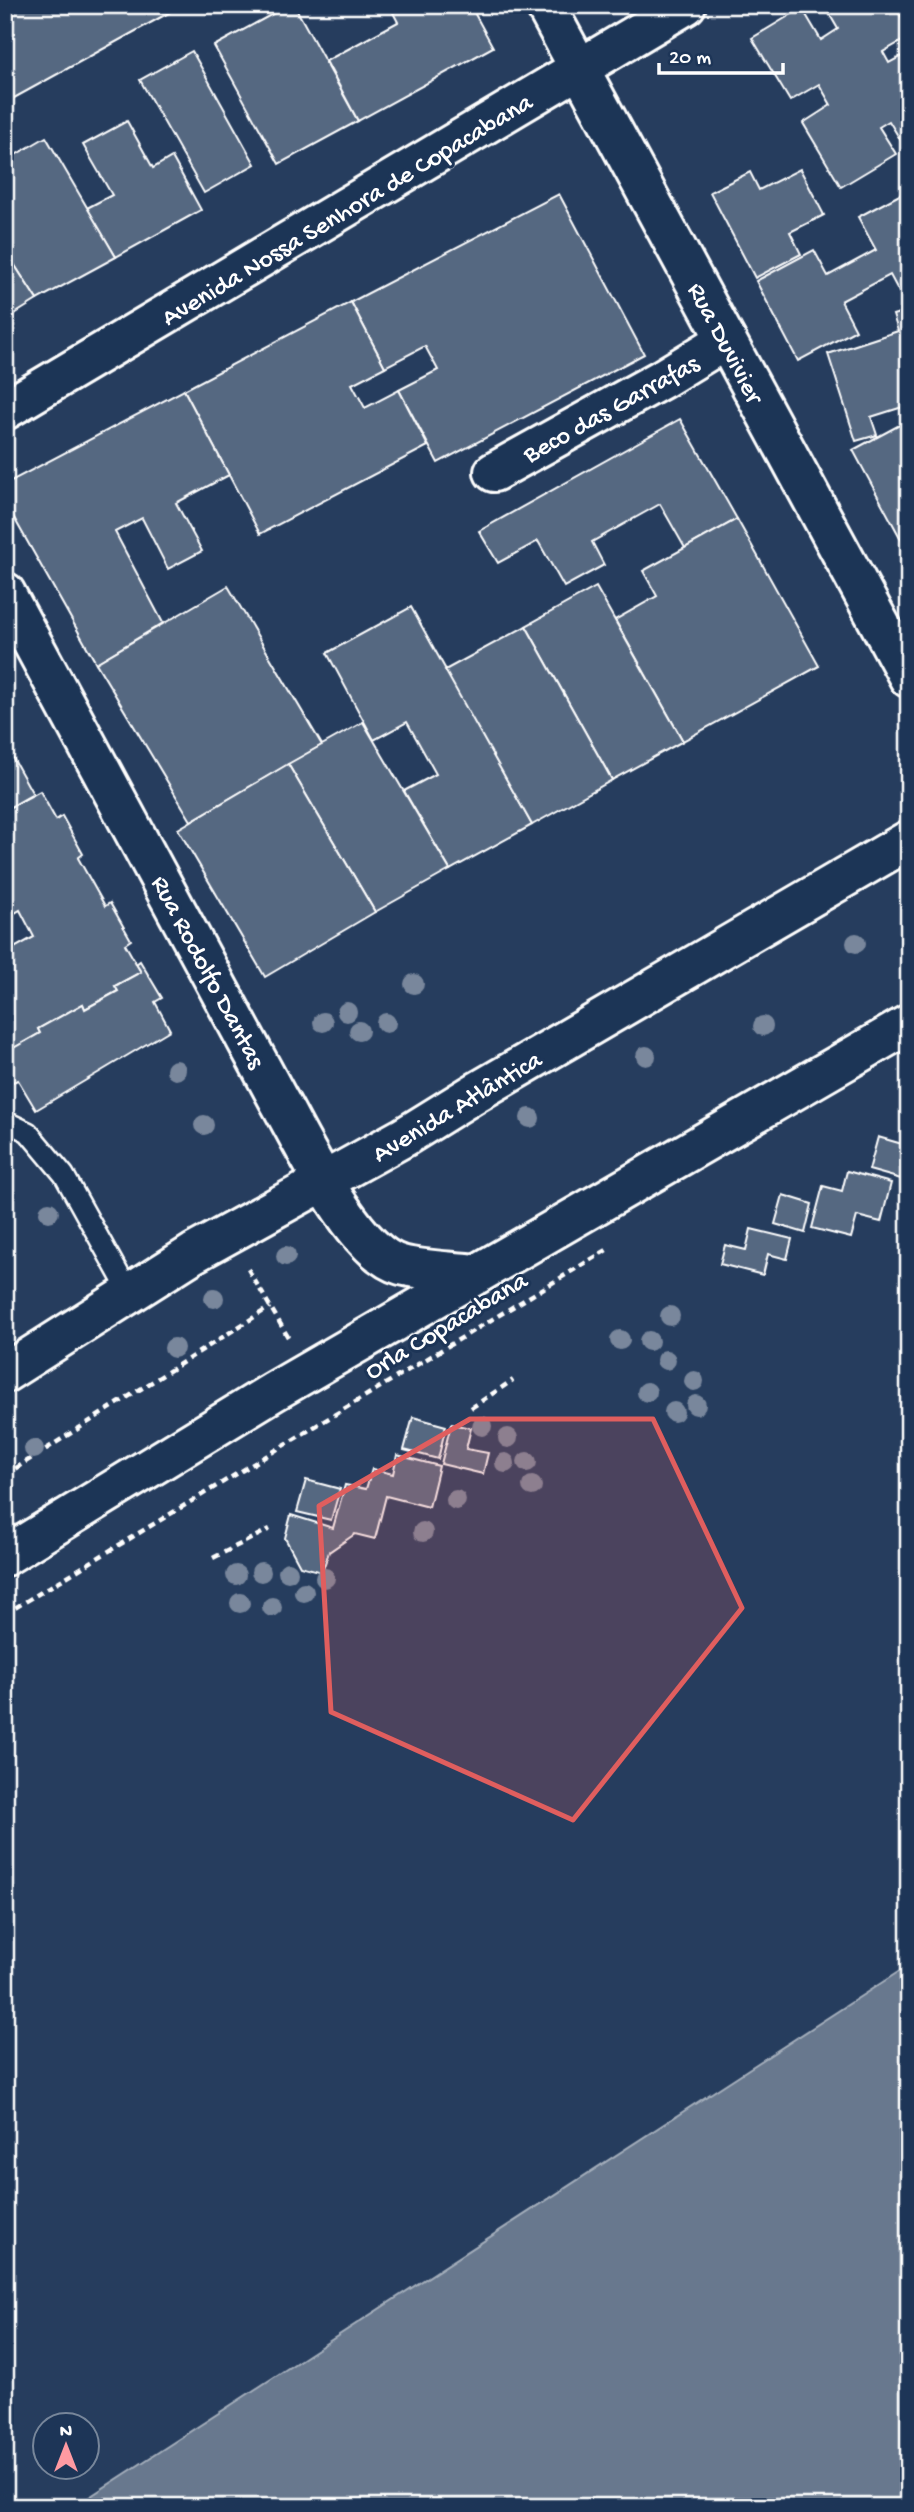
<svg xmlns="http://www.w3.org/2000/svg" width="914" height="2512" font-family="'Gochi Hand',sans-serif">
	<rect width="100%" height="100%" fill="#263d5e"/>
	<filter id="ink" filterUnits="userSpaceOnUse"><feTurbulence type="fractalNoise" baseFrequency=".0143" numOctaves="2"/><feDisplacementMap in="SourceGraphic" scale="14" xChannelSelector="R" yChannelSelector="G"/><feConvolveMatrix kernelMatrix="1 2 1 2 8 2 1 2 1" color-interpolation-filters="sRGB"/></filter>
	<g filter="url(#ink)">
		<!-- water -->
		<path fill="#67788e" stroke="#a4aebb" stroke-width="2" d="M909,1965V2507H74Z"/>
		<!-- building -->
		<g fill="#556781" stroke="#fff" stroke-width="2">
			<path d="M5,5H183L5,103Z"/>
			<path d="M289,5H294L358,121L279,164L214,46Z"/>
			<path d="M389,5H470L493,47L358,121L326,61L398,22Z"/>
			<path d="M824,5H894L909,29V37L883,52L889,63L909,52V147L906,149L889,121L879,127L896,154L841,187L803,123L831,105L819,84L790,101L752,38L802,8L821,40L838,29Z"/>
			<path d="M192,51L255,164L204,193L140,80Z"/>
			<path d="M127,121L153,168L172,157L201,210L116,257L87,208L112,195L83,145Z"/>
			<path d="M46,137L116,257L37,300L5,250V161Z"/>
			<path d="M800,169L824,215L790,232L801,254L755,278L710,192L750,172L759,190Z"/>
			<path d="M909,190V306L907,307L890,275L841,301L856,330L798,361L756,281L814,250L828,276L876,250L858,217Z"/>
			<path d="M559,194L644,354L438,463L399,390L438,370L425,346L385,367L351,302Z"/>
			<path d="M5,250L37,300L5,320Z"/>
			<path d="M351,302L385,367L352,384L365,408L399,390L428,446L260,534L184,390Z"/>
			<path d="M909,310V405L871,417L877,435L856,441L828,354L898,331L893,315Z"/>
			<path d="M184,390L229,475L176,503L202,551L168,569L142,518L115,532L163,623L96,663L5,502V484Z"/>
			<path d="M680,419L737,519L685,548L660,504L592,542L604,565L564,587L538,541L498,563L479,531Z"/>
			<path d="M909,420V554L853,450Z"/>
			<path d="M737,519L819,666L683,741L615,620L657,596L643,571Z"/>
			<path d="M228,586L322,745L191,821L96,663Z"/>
			<path d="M596,587L683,741L612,780L526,626Z"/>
			<path d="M411,607L532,825L450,870L404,791L436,774L407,722L374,740L327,653Z"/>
			<path d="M526,626L612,780L532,825L445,670Z"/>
			<path d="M363,722L450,870L375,912L288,764Z"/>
			<path d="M5,744L33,794L5,810Z"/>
			<path d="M288,764L375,912L265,977L178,829Z"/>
			<path d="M40,791L56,820L62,816L83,854L78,858L105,906L110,903L131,940L125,944L141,972L115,986L118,991L85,1009L83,1004L38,1029L40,1033L10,1050L7,1045L5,1046V953L34,937L20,910L5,919V810Z"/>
			<path d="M140,961L162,998L155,1002L170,1030L36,1110L18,1080L10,1083L5,1081V1046L7,1045L10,1050L40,1033L38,1029L83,1004L85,1009L118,991L115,986L141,972L136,964Z"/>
			<path d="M878,1137L909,1146L901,1179L869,1170Z"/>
			<path d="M847,1171L891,1183L881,1222L857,1216L851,1238L812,1228L823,1186L842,1191Z"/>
			<path d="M783,1195L812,1204L805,1233L775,1224Z"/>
			<path d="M751,1229L792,1239L787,1259L768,1254L763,1275L720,1264L725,1245L746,1250Z"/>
			<path d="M413,1417L446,1426L438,1459L404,1450Z"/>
			<path d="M451,1424L471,1428L466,1449L488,1453L483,1474L441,1464Z"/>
			<path d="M397,1455L439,1466L429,1507L386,1496L375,1539L355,1534L329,1552L322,1572L300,1566L285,1538L291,1515L333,1528L345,1485L366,1489L372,1469L393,1474Z"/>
			<path d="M306,1480L340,1489L331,1520L297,1512Z"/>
		</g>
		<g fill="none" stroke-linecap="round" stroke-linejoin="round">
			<!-- service casing -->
			<g stroke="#fff" stroke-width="24">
				<path id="service" d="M5,1121L28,1132L64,1175L130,1294"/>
			</g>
			<!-- minor casing -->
			<g stroke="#fff" stroke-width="44">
				<g id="minor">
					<path d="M545,5L909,678"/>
					<path d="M494,472L662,379L726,340"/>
					<path d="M5,592L278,1099C302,1141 354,1253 401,1265C425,1271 452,1271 477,1274"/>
				</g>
			</g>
			<!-- secondary casing -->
			<g stroke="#fff" stroke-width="44">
				<path id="secondary" d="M5,410L686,5"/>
			</g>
			<!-- trunk casing -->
			<g stroke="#fff" stroke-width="44">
				<g id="trunk">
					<path d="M5,1373L194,1253L404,1137L475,1093L909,840"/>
					<path d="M5,1556L273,1392L909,1024"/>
				</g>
			</g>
			<!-- path -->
			<g stroke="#fff" stroke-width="4.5" stroke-dasharray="7 5" stroke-linecap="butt">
				<path d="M248,1269L288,1337"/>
				<path d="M471,1408L513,1380"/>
				<path d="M5,1475L270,1307"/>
				<path d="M213,1558L270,1529"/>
				<path d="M5,1614L610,1248"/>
			</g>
			<!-- service -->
			<use href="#service" stroke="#1d3557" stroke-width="19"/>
			<!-- minor -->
			<use href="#minor" stroke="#1d3557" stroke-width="38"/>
			<!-- secondary -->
			<use href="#secondary" stroke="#1d3557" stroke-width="38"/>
			<!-- trunk -->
			<use href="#trunk" stroke="#1d3557" stroke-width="38"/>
		</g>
		<!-- trees -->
		<g fill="#79879c">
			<circle cx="856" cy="943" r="10"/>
			<circle cx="414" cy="984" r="10"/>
			<circle cx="347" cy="1012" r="10"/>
			<circle cx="323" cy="1022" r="10"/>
			<circle cx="386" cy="1023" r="10"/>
			<circle cx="763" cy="1026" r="10"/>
			<circle cx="359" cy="1031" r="10"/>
			<circle cx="646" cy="1056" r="10"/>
			<circle cx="176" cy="1070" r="10"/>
			<circle cx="530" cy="1118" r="10"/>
			<circle cx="204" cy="1125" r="10"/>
			<circle cx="49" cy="1212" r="10"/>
			<circle cx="286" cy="1256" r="10"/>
			<circle cx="214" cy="1298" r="10"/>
			<circle cx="670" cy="1316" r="10"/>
			<circle cx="620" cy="1340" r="10"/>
			<circle cx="649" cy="1341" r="10"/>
			<circle cx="174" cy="1348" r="10"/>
			<circle cx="666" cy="1360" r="10"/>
			<circle cx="694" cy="1381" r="10"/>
			<circle cx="647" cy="1392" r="10"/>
			<circle cx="696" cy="1405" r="10"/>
			<circle cx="674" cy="1412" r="10"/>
			<circle cx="482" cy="1426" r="10"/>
			<circle cx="508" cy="1438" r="10"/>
			<circle cx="34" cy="1449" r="10"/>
			<circle cx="527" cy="1462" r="10"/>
			<circle cx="505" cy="1463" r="10"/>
			<circle cx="532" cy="1486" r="10"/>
			<circle cx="456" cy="1500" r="10"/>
			<circle cx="423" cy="1532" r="10"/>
			<circle cx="261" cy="1572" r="10"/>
			<circle cx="288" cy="1572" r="10"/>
			<circle cx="236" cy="1575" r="10"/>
			<circle cx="325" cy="1578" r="10"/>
			<circle cx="304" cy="1592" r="10"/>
			<circle cx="240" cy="1603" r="10"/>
			<circle cx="272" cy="1607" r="10"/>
		</g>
	</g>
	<!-- marked area -->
	<path fill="#e05e5e" fill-opacity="0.2" stroke="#e05e5e" stroke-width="5" stroke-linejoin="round" d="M470,1419H653L742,1608L573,1820L331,1712L319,1506Z"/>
	<g text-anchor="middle" stroke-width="6" stroke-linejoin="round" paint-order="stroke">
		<!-- street labels -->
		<g font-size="26" fill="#fff" stroke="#1d3557">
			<text transform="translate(346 208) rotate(-31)" y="9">Avenida Nossa Senhora de Copacabana</text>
			<text transform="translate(727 342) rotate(62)" y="9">Rua Duvivier</text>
			<text transform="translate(610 407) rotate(-29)" y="9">Beco das Garrafas</text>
			<text transform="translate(210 971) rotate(62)" y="9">Rua Rodolfo Dantas</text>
			<text transform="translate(456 1105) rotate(-31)" y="9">Avenida Atlântica</text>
			<text transform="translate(445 1324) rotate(-31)" y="9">Orla Copacabana</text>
		</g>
	</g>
	<!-- margin -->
	<rect width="914" height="2512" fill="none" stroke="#1d3557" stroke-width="28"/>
	<rect x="14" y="14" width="886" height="2484" fill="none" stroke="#fff" stroke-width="2.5" filter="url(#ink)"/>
	<!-- north arrow -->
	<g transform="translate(66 2446)"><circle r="33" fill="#1d3557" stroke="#77869a" stroke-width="2"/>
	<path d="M0-5L12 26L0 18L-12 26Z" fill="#ff9aa2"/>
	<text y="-10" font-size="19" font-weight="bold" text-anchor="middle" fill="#ffffff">N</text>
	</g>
	<!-- scale -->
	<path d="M659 63v10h124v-10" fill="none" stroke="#ffffff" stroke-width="3.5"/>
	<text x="669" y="63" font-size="21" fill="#ffffff" stroke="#1d3557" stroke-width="5" paint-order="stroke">20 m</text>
</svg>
